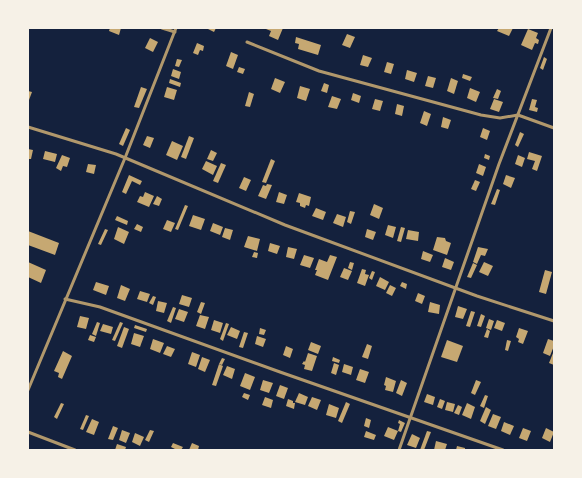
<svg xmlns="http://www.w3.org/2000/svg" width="582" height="478" font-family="'Nunito Sans',sans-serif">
	<rect width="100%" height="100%" fill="#14213d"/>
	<!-- building -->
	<g fill="#c6a872">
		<path d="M110,28H121L119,35L109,31Z"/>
		<path d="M206,28H216L214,32Z"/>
		<path d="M267,28H283L278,40L269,36L271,31L266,29Z"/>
		<path d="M499,28H513L509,36L497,31Z"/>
		<path d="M528,29L538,33L536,38L539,40L538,44L535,43L532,50L521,45Z"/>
		<path d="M347,34L355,37L350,48L342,45Z"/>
		<path d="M296,37L321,45L318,55L298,49L299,44L295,43Z"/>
		<path d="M150,38L158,42L153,52L145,48Z"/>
		<path d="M197,43L204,46L203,51L200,50L198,55L193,53Z"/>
		<path d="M231,52L238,55L233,69L226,66Z"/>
		<path d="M363,55L372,58L368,67L360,65Z"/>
		<path d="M544,57L547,59L543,70L540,68Z"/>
		<path d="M177,59L182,60L179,67L175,66Z"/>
		<path d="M387,62L394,64L391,74L384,72Z"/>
		<path d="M239,67L245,69L243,74L237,72Z"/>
		<path d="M173,69L181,72L179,79L171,76Z"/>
		<path d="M407,70L417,73L414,82L405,79Z"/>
		<path d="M463,74L472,77L470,81L462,78Z"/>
		<path d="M428,76L436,78L433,88L425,86Z"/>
		<path d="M275,78L285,82L280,93L271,89Z"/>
		<path d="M451,78L458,81L454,94L447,91Z"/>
		<path d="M170,79L181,83L180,87L169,83Z"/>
		<path d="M324,83L329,85L327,93L321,91Z"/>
		<path d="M300,86L310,89L306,101L297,98Z"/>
		<path d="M141,87L147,89L139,108L134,107Z"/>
		<path d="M167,87L177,90L174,100L164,97Z"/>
		<path d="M470,88L480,92L476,102L467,98Z"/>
		<path d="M497,89L501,91L498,99L493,98Z"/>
		<path d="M28,91L32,92L29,100H28Z"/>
		<path d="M249,92L254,94L250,107L245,106Z"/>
		<path d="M353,93L361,96L359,103L351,100Z"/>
		<path d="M332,96L341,99L337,109L328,107Z"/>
		<path d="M375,99L383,101L380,111L372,109Z"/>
		<path d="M494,99L503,102L499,112L490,109Z"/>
		<path d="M532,99L537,100L535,107L538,108L537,112L529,110Z"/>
		<path d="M397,104L404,106L402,116L395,114Z"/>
		<path d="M424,111L431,114L427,126L420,123Z"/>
		<path d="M443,117L451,120L448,129L441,127Z"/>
		<path d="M126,128L130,130L123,146L119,144Z"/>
		<path d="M483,128L490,131L487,140L480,137Z"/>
		<path d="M520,132L524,134L518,147L515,145Z"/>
		<path d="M147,136L154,138L150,148L143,145Z"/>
		<path d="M189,136L194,138L186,159L181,157Z"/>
		<path d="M172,141L183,146L177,160L166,155Z"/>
		<path d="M28,149L33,150L31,159H28Z"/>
		<path d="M211,150L217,153L213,161L207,159Z"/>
		<path d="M45,151L57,154L55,162L43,159Z"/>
		<path d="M529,152L542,156L537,171L532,169L535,161L527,159Z"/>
		<path d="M485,154L490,156L489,160L484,158Z"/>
		<path d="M62,155L70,158L67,167L63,166L61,171L56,168Z"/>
		<path d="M518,155L525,158L522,167L515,164Z"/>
		<path d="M271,159L275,161L266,183L262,182Z"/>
		<path d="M206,161L217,166L213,175L202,169Z"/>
		<path d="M221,163L226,165L218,183L213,181Z"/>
		<path d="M88,164L96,165L94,174L86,172Z"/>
		<path d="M479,164L486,167L483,176L476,173Z"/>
		<path d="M129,175L142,181L140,185L132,181L126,194L122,192Z"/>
		<path d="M506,175L515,178L511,188L503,184Z"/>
		<path d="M244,177L251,180L246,191L239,188Z"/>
		<path d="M475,180L480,182L476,191L471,189Z"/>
		<path d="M267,184L272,185L266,199L258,196L263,185L266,186Z"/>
		<path d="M497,189L500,190L495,205L491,204Z"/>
		<path d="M145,192L154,196L149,207L137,202L140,196L143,197Z"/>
		<path d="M279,192L287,195L284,204L276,202Z"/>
		<path d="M299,193L311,197L309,206L306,205L305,208L300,206V203L296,202Z"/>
		<path d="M157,196L162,199L159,206L153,204Z"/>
		<path d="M374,204L383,208L379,219L370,215Z"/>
		<path d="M185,205L188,206L178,230L175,229Z"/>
		<path d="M316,208L326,212L323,220L312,216Z"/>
		<path d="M350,211L355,212L351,224L347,222Z"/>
		<path d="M337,214L346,217L343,227L333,223Z"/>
		<path d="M193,215L205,219L201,230L189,226Z"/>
		<path d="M117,216L128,221L127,225L115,220Z"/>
		<path d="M167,220L175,223L171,232L163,229Z"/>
		<path d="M213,223L223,227L220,235L210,231Z"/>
		<path d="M137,224L143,227L141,232L134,229Z"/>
		<path d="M388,225L396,227L393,238L385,235Z"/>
		<path d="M118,227L129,232L124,244L114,239Z"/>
		<path d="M401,227L405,228L401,242L397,241Z"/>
		<path d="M225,228L233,230L230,240L222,237Z"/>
		<path d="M105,229L108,230L101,245L98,244Z"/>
		<path d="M367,229L376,232L373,240L365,237Z"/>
		<path d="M408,230L419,232L418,241L406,239Z"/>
		<path d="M28,231L59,243L55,255L28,245Z"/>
		<path d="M248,236L260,239L257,251L244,247Z"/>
		<path d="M437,237L445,238L446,241L451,243L447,255L433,250Z"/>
		<path d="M270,243L280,246L277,254L268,251Z"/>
		<path d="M288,247L297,249L294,259L286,257Z"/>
		<path d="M478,247L488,249L485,256L481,255L477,264L473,262Z"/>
		<path d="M423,251L433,255L430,262L421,259Z"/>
		<path d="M254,252L258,253L257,258L252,257Z"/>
		<path d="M304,255L314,258L310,268L300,265Z"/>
		<path d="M330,255L337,257L328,280L315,275L317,270H315L319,259L327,262Z"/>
		<path d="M445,258L454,262L451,270L442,267Z"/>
		<path d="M28,262L46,270L41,283L28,277Z"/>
		<path d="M350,262L354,263L352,270L348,268Z"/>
		<path d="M484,262L493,266L488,276L479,272Z"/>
		<path d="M473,263L477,265L471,278L467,277Z"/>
		<path d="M344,268L352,271L348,280L340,277Z"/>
		<path d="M362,269L366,270L365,274L369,275L365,286L357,283Z"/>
		<path d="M545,270L552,272L546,294L539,292Z"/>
		<path d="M372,271L375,272L372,280L369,278Z"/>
		<path d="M380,277L389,282L385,290L376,286Z"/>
		<path d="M96,282L109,286L106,295L93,290Z"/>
		<path d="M402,282L407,284L406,289L400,286Z"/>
		<path d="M121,285L130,289L125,301L117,298Z"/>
		<path d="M390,285L396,288L392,296L386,293Z"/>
		<path d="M140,291L150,294L147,302L137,299Z"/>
		<path d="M418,293L425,296L422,304L415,301Z"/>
		<path d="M182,295L192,298L189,307L179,304Z"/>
		<path d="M153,296L156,297L153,305L149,303Z"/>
		<path d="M158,301L167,303L164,313L156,311Z"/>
		<path d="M201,302L205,303L201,314L197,312Z"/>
		<path d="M430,302L440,305L439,314L428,312Z"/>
		<path d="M458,306L467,309L463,319L455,317Z"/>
		<path d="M173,307L176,308L171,323L167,321Z"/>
		<path d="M179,309L188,312L184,322L175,319Z"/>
		<path d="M471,311L475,312L470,327L466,326Z"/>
		<path d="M481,314L485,316L481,327L477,326Z"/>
		<path d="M200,315L209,317L205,329L196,326Z"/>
		<path d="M80,316L89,318L86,329L77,327Z"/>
		<path d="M489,319L494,321L491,330L486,328Z"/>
		<path d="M214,320L223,323L220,333L211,330Z"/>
		<path d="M497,320L505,323L502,331L494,328Z"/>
		<path d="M97,322L100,323L96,336L92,334Z"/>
		<path d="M120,322L123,323L115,341L112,340Z"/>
		<path d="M226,323L229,324L223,341L220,339Z"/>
		<path d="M103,324L113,327L111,334L100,331Z"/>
		<path d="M135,325L147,329L146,332L134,328Z"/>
		<path d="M124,327L129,329L122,348L117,346Z"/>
		<path d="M231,327L240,331L237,339L227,335Z"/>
		<path d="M260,328L266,330L264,335L259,334Z"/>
		<path d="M519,328L528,331L523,344L518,342L519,339L516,337Z"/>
		<path d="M487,329L490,331L488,338L484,337Z"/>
		<path d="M244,332L248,333L243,348L239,347Z"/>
		<path d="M134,333L144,336L140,347L131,344Z"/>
		<path d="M90,335L96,337L94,342L88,340Z"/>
		<path d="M257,336L266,339L263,347L255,344Z"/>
		<path d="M153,339L164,343L160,353L150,349Z"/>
		<path d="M548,339L554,341V346L550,356L543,353Z"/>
		<path d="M447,340L463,346L457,362L441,357Z"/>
		<path d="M507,340L511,341L508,351L505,350Z"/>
		<path d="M311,342L321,346L318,354L308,350Z"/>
		<path d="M367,344L372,346L368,359L362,357Z"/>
		<path d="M167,346L175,349L171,357L163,354Z"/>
		<path d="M286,346L293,349L290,358L283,355Z"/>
		<path d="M63,351L72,356L62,379L58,377L59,373L54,371Z"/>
		<path d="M192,352L200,355L196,367L188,364Z"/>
		<path d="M308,353L317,356L312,371L304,369L305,365L302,364L304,361L305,362Z"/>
		<path d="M553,353H554V365L549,363Z"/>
		<path d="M202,357L210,360L205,372L198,369Z"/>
		<path d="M333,357L340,360L339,363L332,361Z"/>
		<path d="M222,358L225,359L222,365L219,364Z"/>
		<path d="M334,363L339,365L336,375L331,373Z"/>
		<path d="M219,364L223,366L216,386L212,385Z"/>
		<path d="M344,364L353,367L351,375L342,372Z"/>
		<path d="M227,366L235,369L232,379L223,375Z"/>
		<path d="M360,369L369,372L365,383L356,380Z"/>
		<path d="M245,373L255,377L250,390L240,386Z"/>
		<path d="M386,377L396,381L393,392L385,390L386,386L384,385Z"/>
		<path d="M263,380L273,383L269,393L260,390Z"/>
		<path d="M401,380L407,383L402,396L396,393Z"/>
		<path d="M476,380L481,382L475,395L471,393Z"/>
		<path d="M280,385L288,388L284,399L276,396Z"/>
		<path d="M244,393L250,395L248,400L242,397Z"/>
		<path d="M299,393L308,397L305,405L295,402Z"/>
		<path d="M427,394L435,397L433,405L424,402Z"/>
		<path d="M485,395L488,396L484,408L480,406Z"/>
		<path d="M265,397L273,400L271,408L262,405Z"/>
		<path d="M312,397L321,400L317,410L308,406Z"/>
		<path d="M288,399L293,401V403H295L294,409L286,406Z"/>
		<path d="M440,399L445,401L442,409L437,407Z"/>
		<path d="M346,402L350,404L342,423L338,421Z"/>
		<path d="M447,402L455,404L453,412L445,410Z"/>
		<path d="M61,403L64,404L57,419L54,417Z"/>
		<path d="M467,403L475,407L471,419L462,415Z"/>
		<path d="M329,404L339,408L336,418L326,415Z"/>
		<path d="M458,405L462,407L459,415L454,413Z"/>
		<path d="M486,407L491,410L485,424L480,421Z"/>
		<path d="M493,414L501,417L496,429L488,426Z"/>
		<path d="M86,415L89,416L83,430L80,429Z"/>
		<path d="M366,418L371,420L369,428L364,426Z"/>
		<path d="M92,419L99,422L94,435L86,432Z"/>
		<path d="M399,420L405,423L401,432L398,431L394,440L384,436L388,427L398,431L400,424L398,423Z"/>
		<path d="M504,422L514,426L510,435L501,431Z"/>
		<path d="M113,426L118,428L113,440L108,439Z"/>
		<path d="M523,428L531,431L527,441L519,438Z"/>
		<path d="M546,428L554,432L550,442L542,438Z"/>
		<path d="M122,430L130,433L126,443L119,440Z"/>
		<path d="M150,430L154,431L149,442L145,440Z"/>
		<path d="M366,431L376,435L374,440L364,437Z"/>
		<path d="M427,431L431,432L424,450H420Z"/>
		<path d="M135,433L144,437L140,446L132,442Z"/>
		<path d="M412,434L420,438L416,448L407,445Z"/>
		<path d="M436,441L447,444L445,450H434Z"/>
		<path d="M173,443L183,447L181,450H177L171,447Z"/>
		<path d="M192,443L199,446L198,450H189Z"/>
		<path d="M117,444L126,447L125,450H115Z"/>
		<path d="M457,446L465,448V450H456Z"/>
	</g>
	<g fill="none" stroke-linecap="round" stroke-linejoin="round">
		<!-- minor -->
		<g stroke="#b1986c" stroke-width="3">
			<path d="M162,28L175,32"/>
			<path d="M247,42L319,71L481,115L500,118L518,115L554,128"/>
			<path d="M28,127L116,154L285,225L477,296L554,321"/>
			<path d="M65,299L100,307L280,372L503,450"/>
			<path d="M28,390L125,158L176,28"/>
			<path d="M28,432L75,450"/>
			<path d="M399,450L499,164L551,28"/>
		</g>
	</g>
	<!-- border -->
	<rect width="582" height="478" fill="none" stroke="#f6f1e7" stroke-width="58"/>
</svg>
